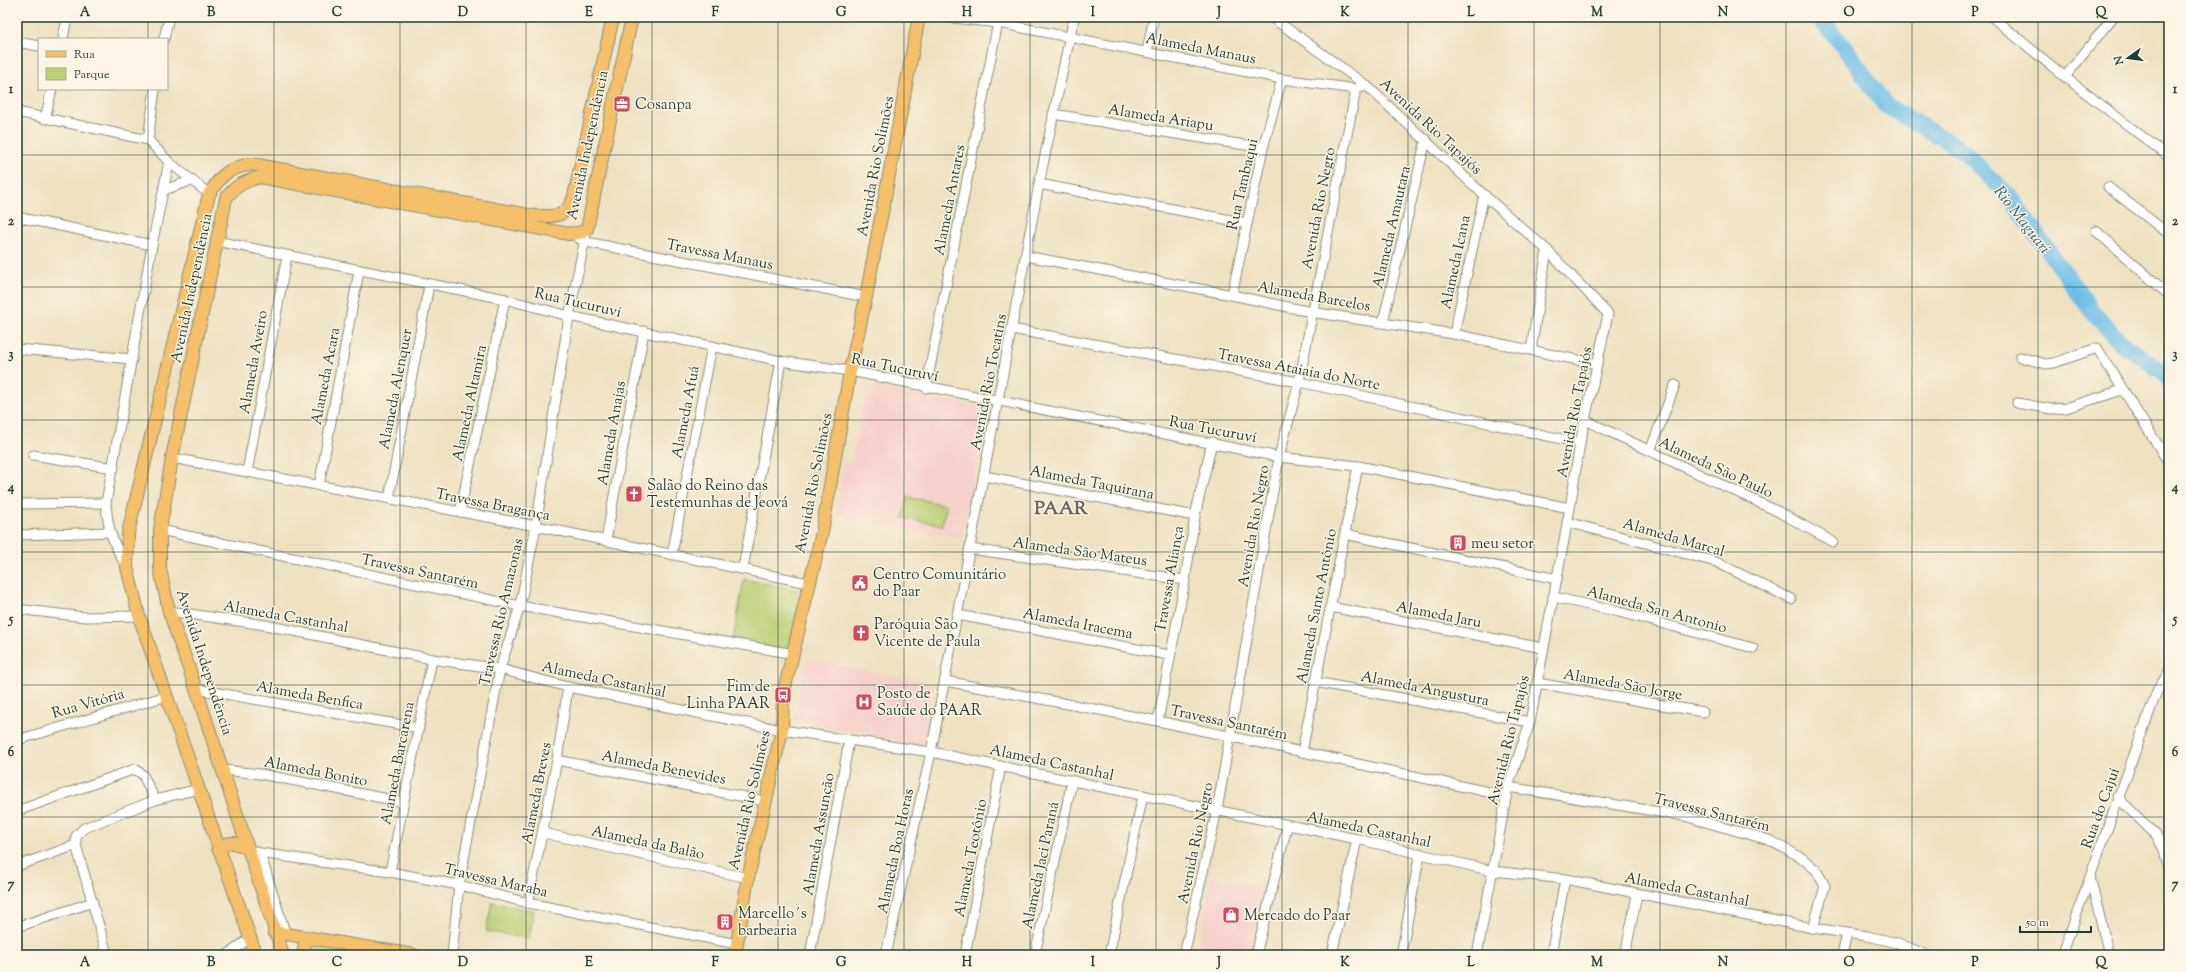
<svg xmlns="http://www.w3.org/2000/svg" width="2186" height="972" font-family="'Sorts Mill Goudy',serif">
	<rect width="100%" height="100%" fill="#fcf5e5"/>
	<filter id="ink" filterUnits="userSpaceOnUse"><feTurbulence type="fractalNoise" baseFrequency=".025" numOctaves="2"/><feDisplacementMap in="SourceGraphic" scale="8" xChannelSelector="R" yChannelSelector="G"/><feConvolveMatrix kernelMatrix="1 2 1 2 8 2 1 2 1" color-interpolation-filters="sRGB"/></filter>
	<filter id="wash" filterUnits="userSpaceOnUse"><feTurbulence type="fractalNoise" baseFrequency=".012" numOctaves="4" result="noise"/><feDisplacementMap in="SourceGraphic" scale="16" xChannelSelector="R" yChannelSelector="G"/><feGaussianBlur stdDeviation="0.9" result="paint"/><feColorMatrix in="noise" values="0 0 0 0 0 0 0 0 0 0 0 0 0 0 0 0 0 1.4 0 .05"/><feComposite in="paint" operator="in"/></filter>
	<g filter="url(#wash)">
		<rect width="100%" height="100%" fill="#eee1c0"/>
		<!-- built -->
		<g fill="#f7d0cb">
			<path d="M867,385L988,409L961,539L837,516L843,465L852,461Z"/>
			<path d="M806,659L934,684L922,746L794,721Z"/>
			<path d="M1211,877L1263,886L1251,954L1199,944Z"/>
		</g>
		<!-- green -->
		<g fill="#bbcf73" stroke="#6d8654">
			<path d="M908,497L947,505L942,525L903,518Z"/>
			<path d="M744,579L801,591L789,651L733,640Z"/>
			<path d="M492,902L534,911L529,939L486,931Z"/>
			<path d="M306,938L401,955H303Z"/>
		</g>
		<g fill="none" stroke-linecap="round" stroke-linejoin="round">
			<!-- river -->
			<path stroke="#6cbee8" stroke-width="17" d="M1819,17L1847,51L1885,105L1962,150L2009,196L2091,310L2121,343L2163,372L2169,380"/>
		</g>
	</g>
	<g filter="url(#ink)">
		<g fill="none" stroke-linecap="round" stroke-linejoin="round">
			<!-- minor casing -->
			<g stroke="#868f7a" stroke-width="11">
				<g id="minor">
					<path d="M945,17L998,23L1282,79L1356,89"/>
					<path d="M1271,17L1367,86L1484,195L1547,250L1608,314L1580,443L1570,508L1530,722L1508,787L1477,955"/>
					<path d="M1992,17L2065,77L2169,157"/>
					<path d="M63,39L67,17"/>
					<path d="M164,39L169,17"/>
					<path d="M17,42L39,46"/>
					<path d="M1147,52L1154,17"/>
					<path d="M2065,77L2113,17"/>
					<path d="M17,112L148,140L169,162L209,194"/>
					<path d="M1053,114L1263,148"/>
					<path d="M45,119L52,89"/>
					<path d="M148,140L155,89"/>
					<path d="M1039,184L1247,223"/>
					<path d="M2108,187L2169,234"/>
					<path d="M164,190L193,180"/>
					<path d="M17,217L152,245"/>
					<path d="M2096,231L2169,295"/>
					<path d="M578,238L586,242L866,297"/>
					<path d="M216,241L505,299L569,316L781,361L850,371L1279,457L1358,466L1570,508"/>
					<path d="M1026,256L1232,295L1311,312L1454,334L1597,364"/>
					<path d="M1232,295L1263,148L1282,79"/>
					<path d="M1383,322L1426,139"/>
					<path d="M1012,329L1299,382L1580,443"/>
					<path d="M1454,334L1484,195"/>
					<path d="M17,349L132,359"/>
					<path d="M1531,350L1547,250"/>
					<path d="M2020,357L2046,364L2054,363L2097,348L2169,463"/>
					<path d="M926,388L999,17"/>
					<path d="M2017,403L2051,409L2066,408L2122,390"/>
					<path d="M1585,420L1779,512L1833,542"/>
					<path d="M1650,451L1675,385"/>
					<path d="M33,455L114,468"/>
					<path d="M172,458L536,526L808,583"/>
					<path d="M247,472L287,256"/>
					<path d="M984,476L1195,516"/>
					<path d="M319,486L359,271"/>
					<path d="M389,498L429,285"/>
					<path d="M17,504L106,503"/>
					<path d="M460,512L505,299"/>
					<path d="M1567,522L1716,562L1791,599"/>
					<path d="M160,530L520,606L794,654"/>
					<path d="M1345,534L1557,579"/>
					<path d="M17,535L109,532"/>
					<path d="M606,540L644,331"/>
					<path d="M970,549L1185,580"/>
					<path d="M672,554L712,346"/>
					<path d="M127,567C113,544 108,531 106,503L152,245L169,162"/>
					<path d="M743,568L781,361"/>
					<path d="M1553,597L1619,612L1753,648"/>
					<path d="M1330,607L1543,648"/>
					<path d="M17,609L85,617L139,616"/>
					<path d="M169,611L265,625L432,659L500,669L568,687L782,730L931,752L1357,839L1493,871L1565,879L1813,928L1867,936L1898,943L1926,955"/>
					<path d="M958,615L1169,655"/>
					<path d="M945,681L1158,721L1507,796"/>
					<path d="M1315,682L1530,722"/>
					<path d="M1537,683L1703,712"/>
					<path d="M196,689L419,728"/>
					<path d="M1158,721L1185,580L1195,516L1212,442"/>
					<path d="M17,740L167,696"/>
					<path d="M1302,752L1358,466"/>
					<path d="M557,760L765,801"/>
					<path d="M223,770L260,774L403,802"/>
					<path d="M1508,787L1684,816L1769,840L1802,858L1816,870L1825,886L1813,928"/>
					<path d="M2117,797L2156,835L2164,850L2169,871"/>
					<path d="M17,811L135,769L143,775L155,800"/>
					<path d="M543,833L748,878"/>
					<path d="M76,845L105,947V953L101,955"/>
					<path d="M248,849L260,853L390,872L459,885L528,903L737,944"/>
					<path d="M260,853L286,935"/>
					<path d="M17,866L76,845V836L84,828L155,800L198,789"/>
					<path d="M390,872L432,659"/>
					<path d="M2090,877L2109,955"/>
					<path d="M528,903L557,760L568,687"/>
					<path d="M17,927L93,902"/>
					<path d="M227,955L250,938"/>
					<path d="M452,955L459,885L500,669L520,606L536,526L569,316L587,229"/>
					<path d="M810,955L849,741"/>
					<path d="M886,955L931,752L1039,184L1074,17"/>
					<path d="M965,955L1001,766"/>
					<path d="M1035,955L1072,781"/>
					<path d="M1109,955L1143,795"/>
					<path d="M1184,955L1217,810L1279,457L1299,382L1356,89L1367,86"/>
					<path d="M1256,955L1287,827"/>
					<path d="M1332,955L1357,839"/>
					<path d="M1401,955L1420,853"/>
					<path d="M1551,955L1565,879"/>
					<path d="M1625,955L1637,895"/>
					<path d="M1842,955L1847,934"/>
					<path d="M2062,955L2157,691L2169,672"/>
				</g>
			</g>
			<!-- major casing -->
			<g stroke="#868f7a" stroke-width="14">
				<g id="major">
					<path d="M218,849C229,839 237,843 248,849"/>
					<path d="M274,932L414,955"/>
					<path d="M256,955L139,616L127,567L128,533L209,194C222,174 228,168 252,164L534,216C555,216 566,219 574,196L613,17"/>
					<path d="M283,955L196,689L169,611L160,569V530L172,458L226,198C235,186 245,181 260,177L569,234L583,232L587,229L632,17"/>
					<path d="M303,955L306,938"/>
					<path d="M735,955L748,878L782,730L783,695L822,532L850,371L866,297L919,17"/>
				</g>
			</g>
			<!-- minor -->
			<use href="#minor" stroke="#fff" stroke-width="9"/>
			<!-- major -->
			<use href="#major" stroke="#f6c06b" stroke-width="12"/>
		</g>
	</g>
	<!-- grid -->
	<path fill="none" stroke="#1f3d34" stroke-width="1" stroke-opacity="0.55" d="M148,17V39M274,17V955M400,17V955M526,17V955M652,17V955M778,17V955M904,17V955M1030,17V955M1156,17V955M1282,17V955M1408,17V955M1534,17V955M1660,17V955M1786,17V955M1912,17V955M2038,17V955M148,89V955M17,155H2169M17,287H2169M17,420H2169M17,552H2169M17,685H2169M17,817H2169"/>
	<!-- icons -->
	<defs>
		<g id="office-square" transform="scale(0.9)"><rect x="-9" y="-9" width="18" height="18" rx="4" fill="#d1495b" stroke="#fcf5e5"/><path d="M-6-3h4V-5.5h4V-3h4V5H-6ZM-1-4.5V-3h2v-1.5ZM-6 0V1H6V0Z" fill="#fff"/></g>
		<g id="church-square" transform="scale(0.9)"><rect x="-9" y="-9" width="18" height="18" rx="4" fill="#d1495b" stroke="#fcf5e5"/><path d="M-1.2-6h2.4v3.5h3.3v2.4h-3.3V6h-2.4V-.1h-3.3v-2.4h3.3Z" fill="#fff"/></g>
		<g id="building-square" transform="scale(0.9)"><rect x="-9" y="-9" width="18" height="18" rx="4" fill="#d1495b" stroke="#fcf5e5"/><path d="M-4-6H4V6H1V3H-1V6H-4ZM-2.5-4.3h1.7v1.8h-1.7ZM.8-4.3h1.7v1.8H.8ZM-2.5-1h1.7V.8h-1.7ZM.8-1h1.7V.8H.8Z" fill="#fff"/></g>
		<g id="civic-square" transform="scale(0.9)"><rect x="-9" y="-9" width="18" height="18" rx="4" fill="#d1495b" stroke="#fcf5e5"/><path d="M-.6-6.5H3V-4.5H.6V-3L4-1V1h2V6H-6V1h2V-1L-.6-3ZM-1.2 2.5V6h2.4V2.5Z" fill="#fff"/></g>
		<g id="bus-square" transform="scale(0.9)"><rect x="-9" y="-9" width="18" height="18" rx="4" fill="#d1495b" stroke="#fcf5e5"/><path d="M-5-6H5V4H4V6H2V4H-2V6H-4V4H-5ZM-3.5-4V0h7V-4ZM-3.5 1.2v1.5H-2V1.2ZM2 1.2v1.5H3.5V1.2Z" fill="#fff"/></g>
		<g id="hospital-square" transform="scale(0.9)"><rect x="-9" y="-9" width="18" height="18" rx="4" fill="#d1495b" stroke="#fcf5e5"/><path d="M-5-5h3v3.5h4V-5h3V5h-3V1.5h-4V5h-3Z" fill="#fff"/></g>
		<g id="shop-square" transform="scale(0.9)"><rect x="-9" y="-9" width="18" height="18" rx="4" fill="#d1495b" stroke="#fcf5e5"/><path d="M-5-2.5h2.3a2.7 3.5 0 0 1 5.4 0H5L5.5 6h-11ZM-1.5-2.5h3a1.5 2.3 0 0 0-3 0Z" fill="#fff"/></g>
	</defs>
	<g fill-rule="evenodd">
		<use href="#office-square" x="622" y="104"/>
		<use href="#church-square" x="634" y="494"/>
		<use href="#building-square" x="1458" y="543"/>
		<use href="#civic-square" x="860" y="583"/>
		<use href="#church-square" x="861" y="633"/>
		<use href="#bus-square" x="783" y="695"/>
		<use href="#hospital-square" x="864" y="702"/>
		<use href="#shop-square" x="1231" y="915"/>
		<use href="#building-square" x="725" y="922"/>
	</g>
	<g text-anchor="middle" stroke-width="3" stroke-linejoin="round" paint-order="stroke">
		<!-- street labels -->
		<g font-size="15" fill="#1f3d34" stroke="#fcf5e5">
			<text transform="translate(1201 48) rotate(11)" y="5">Alameda Manaus</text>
			<text transform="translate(1161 117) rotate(9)" y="5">Alameda Ariapu</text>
			<text transform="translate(1431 126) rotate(43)" y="5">Avenida Rio Tapajós</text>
			<text transform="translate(587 145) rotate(-78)" y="5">Avenida Independência</text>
			<text transform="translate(875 166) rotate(-79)" y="5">Avenida Rio Solimões</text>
			<text transform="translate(1242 184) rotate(-77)" y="5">Rua Tambaqui</text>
			<text transform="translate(949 200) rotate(-79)" y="5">Alameda Antares</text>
			<text transform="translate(1318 208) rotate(-79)" y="5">Avenida Rio Negro</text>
			<text transform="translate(1391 227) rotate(-77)" y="5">Alameda Amautara</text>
			<text transform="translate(720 254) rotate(11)" y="5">Travessa Manaus</text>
			<text transform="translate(1455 262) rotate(-78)" y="5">Alameda Icana</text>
			<text transform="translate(191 288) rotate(-78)" y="5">Avenida Independência</text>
			<text transform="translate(1314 296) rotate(10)" y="5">Alameda Barcelos</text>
			<text transform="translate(578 302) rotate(13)" y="5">Rua Tucuruví</text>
			<text transform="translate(253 362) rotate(-80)" y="5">Alameda Aveiro</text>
			<text transform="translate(895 367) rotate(12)" y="5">Rua Tucuruví</text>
			<text transform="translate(1299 369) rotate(11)" y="5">Travessa Ataiaia do Norte</text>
			<text transform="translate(325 376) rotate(-79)" y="5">Alameda Acara</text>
			<text transform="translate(988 382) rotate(-79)" y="5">Avenida Rio Tocatins</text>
			<text transform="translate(395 389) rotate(-79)" y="5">Alameda Alenquer</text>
			<text transform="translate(469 403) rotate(-78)" y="5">Alameda Altamira</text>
			<text transform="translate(685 412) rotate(-79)" y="5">Alameda Afuá</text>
			<text transform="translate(1574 412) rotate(-79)" y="5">Avenida Rio Tapajós</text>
			<text transform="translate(1213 429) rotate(11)" y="5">Rua Tucuruví</text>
			<text transform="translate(611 433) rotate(-80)" y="5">Alameda Anajas</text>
			<text transform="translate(1716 467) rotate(25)" y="5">Alameda São Paulo</text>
			<text transform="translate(1092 482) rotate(11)" y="5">Alameda Taquirana</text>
			<text transform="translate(813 483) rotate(-79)" y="5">Avenida Rio Solimões</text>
			<text transform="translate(493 504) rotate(11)" y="5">Travessa Bragança</text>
			<text transform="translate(1253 526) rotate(-80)" y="5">Avenida Rio Negro</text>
			<text transform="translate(1674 537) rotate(16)" y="5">Alameda Marcal</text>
			<text transform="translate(1080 551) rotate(8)" y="5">Alameda São Mateus</text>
			<text transform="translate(420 571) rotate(12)" y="5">Travessa Santarém</text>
			<text transform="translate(1169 579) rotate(-80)" y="5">Travessa Aliança</text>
			<text transform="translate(1316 606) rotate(-79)" y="5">Alameda Santo Antônio</text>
			<text transform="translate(1657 609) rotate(15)" y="5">Alameda San Antonio</text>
			<text transform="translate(501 612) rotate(-77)" y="5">Travessa Rio Amazonas</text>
			<text transform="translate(1439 614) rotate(11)" y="5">Alameda Jaru</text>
			<text transform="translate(286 616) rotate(10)" y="5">Alameda Castanhal</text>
			<text transform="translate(1078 623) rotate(11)" y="5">Alameda Iracema</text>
			<text transform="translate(205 662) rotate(72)" y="5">Avenida Independência</text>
			<text transform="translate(604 679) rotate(12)" y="5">Alameda Castanhal</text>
			<text transform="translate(1623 684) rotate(10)" y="5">Alameda São Jorge</text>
			<text transform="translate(1425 688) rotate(11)" y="5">Alameda Angustura</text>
			<text transform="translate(310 695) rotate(10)" y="5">Alameda Benfica</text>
			<text transform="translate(88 703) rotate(-16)" y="5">Rua Vitória</text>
			<text transform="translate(1229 722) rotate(12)" y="5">Travessa Santarém</text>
			<text transform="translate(1508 740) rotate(-76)" y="5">Avenida Rio Tapajós</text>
			<text transform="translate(1052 762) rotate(12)" y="5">Alameda Castanhal</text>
			<text transform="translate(397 763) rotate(-79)" y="5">Alameda Barcarena</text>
			<text transform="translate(664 767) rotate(11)" y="5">Alameda Benevides</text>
			<text transform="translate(316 771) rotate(11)" y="5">Alameda Bonito</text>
			<text transform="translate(536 793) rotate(-79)" y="5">Alameda Breves</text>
			<text transform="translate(749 800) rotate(-77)" y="5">Avenida Rio Solimões</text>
			<text transform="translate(2100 808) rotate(-70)" y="5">Rua do Cajuí</text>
			<text transform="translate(1712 812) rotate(14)" y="5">Travessa Santarém</text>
			<text transform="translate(1369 829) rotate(12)" y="5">Alameda Castanhal</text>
			<text transform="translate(818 834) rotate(-80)" y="5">Alameda Assunção</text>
			<text transform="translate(648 842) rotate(12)" y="5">Alameda da Balão</text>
			<text transform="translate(1195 843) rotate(-78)" y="5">Avenida Rio Negro</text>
			<text transform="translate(895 851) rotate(-78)" y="5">Alameda Boa Horas</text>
			<text transform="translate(970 858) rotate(-79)" y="5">Alameda Teotônio</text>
			<text transform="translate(1040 865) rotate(-78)" y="5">Alameda Jaci Paraná</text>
			<text transform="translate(496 880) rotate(13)" y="5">Travessa Maraba</text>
			<text transform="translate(1687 889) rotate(11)" y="5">Alameda Castanhal</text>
		</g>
		<!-- poi labels -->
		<g font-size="15" fill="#1f3d34" stroke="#fcf5e5" text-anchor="start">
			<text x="635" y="109">Cosanpa</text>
			<text x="647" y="490">Salão do Reino das<tspan x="647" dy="17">Testemunhas de Jeová</tspan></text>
			<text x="1471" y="548">meu setor</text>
			<text x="873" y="579">Centro Comunitário<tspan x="873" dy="17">do Paar</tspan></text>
			<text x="874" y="629">Paróquia São<tspan x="874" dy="17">Vicente de Paula</tspan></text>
			<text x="770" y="691" text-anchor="end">Fim de<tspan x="770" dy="17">Linha PAAR</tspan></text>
			<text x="877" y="698">Posto de<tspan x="877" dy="17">Saúde do PAAR</tspan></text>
			<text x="738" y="918">Marcello´s<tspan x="738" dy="17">barbearia</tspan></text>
			<text x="1244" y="920">Mercado do Paar</text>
		</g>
		<!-- water labels -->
		<g font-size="16" font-style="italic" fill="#325d61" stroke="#fcf5e5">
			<text transform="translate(2023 219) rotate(52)" y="6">Rio Maguari</text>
		</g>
		<!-- district labels -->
		<g font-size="19" font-weight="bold" fill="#66675a" stroke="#fcf5e5">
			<text x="1061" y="514">PAAR</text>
		</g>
	</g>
	<!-- margin -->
	<rect width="2186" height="972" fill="none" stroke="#fcf5e5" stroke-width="44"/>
	<!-- legend -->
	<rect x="38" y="38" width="130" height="52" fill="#fcf5e5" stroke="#a4ab9e"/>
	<rect x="46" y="51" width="20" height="6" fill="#f6c06b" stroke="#a4ab9e"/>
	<text x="74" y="58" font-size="12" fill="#1f3d34">Rua</text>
	<rect x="46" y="68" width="20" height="12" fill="#bbcf73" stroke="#a4ab9e"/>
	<text x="74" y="78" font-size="12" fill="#1f3d34">Parque</text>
	<!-- north arrow -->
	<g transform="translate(2128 58) rotate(256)" stroke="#fcf5e5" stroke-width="3" paint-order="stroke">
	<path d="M0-3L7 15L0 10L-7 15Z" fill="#1f3d34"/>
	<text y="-6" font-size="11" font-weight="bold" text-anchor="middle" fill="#1f3d34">N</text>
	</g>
	<!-- scale -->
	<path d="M2020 926v6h71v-6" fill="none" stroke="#1f3d34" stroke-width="2"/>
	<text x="2026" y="926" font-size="12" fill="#1f3d34" stroke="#fcf5e5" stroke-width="3" paint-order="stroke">50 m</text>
	<rect x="22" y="22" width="2142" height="928" fill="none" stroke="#1f3d34" stroke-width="1.5"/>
	<g font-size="13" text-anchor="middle" font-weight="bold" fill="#1f3d34">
		<text x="85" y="16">A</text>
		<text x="211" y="16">B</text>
		<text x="337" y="16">C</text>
		<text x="463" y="16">D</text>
		<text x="589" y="16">E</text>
		<text x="715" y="16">F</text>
		<text x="841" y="16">G</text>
		<text x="967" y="16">H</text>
		<text x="1093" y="16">I</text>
		<text x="1219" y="16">J</text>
		<text x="1345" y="16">K</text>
		<text x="1471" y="16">L</text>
		<text x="1597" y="16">M</text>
		<text x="1723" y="16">N</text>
		<text x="1849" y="16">O</text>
		<text x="1975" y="16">P</text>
		<text x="2101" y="16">Q</text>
		<text x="11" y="93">1</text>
		<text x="2175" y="93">1</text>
		<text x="11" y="225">2</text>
		<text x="2175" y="225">2</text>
		<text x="11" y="358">3</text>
		<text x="2175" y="358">3</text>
		<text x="11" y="491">4</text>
		<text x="2175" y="491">4</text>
		<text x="11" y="623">5</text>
		<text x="2175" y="623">5</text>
		<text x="11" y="756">6</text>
		<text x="2175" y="756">6</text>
		<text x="11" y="888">7</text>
		<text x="2175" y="888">7</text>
		<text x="85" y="966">A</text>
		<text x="211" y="966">B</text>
		<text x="337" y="966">C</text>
		<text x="463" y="966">D</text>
		<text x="589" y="966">E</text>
		<text x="715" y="966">F</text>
		<text x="841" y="966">G</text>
		<text x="967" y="966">H</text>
		<text x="1093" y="966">I</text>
		<text x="1219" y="966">J</text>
		<text x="1345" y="966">K</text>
		<text x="1471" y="966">L</text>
		<text x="1597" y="966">M</text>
		<text x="1723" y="966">N</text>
		<text x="1849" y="966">O</text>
		<text x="1975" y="966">P</text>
		<text x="2101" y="966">Q</text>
	</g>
</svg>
